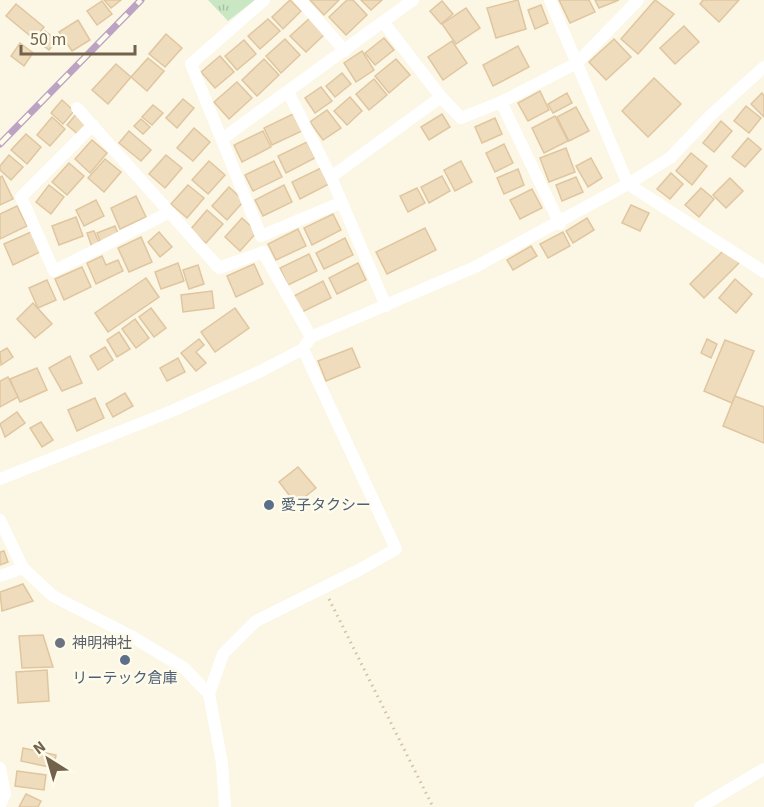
<svg xmlns="http://www.w3.org/2000/svg" width="764" height="807" font-family="'Source Sans 3','Noto Sans JP',sans-serif">
	<defs>
		<pattern id="grass-tufts" width="24" height="20" patternUnits="userSpaceOnUse" patternTransform="scale(1.5)"><rect width="24" height="20" fill="#cae7c3"/><path d="M3 7l-1-3M5 7V3M7 7l1-3M15 17l-1-3M17 17v-4M19 17l1-3" fill="none" stroke="#a8bfa0"/></pattern>
	</defs>
	<rect width="100%" height="100%" fill="#fbf7e4"/>
	<!-- grass -->
	<path fill="url(#grass-tufts)" d="M208,0H255L228,21Z"/>
	<!-- building -->
	<g fill="#efdcbd" stroke="#e0c69f" stroke-width="1.5">
		<path d="M104,0H121L111,8Z"/>
		<path d="M290,0L301,11L283,29L272,17Z"/>
		<path d="M310,0H339L324,15Z"/>
		<path d="M347,0H353L367,15L346,35L329,17Z"/>
		<path d="M361,0H382L371,10Z"/>
		<path d="M518,0L526,29L496,38L487,8Z"/>
		<path d="M559,0H589L595,12L570,23Z"/>
		<path d="M595,0H619L599,8Z"/>
		<path d="M655,0L674,14L638,54L621,39Z"/>
		<path d="M703,0H739L719,22L700,4Z"/>
		<path d="M102,1L112,14L97,25L87,11Z"/>
		<path d="M442,1L453,14L441,24L430,11Z"/>
		<path d="M16,4L44,27L34,39L6,16Z"/>
		<path d="M541,5L548,23L535,29L528,10Z"/>
		<path d="M466,8L480,28L456,44L442,24Z"/>
		<path d="M311,17L326,33L306,52L290,36Z"/>
		<path d="M268,19L280,31L260,49L248,36Z"/>
		<path d="M78,20L90,40L72,51L59,32Z"/>
		<path d="M684,26L699,42L675,64L660,48Z"/>
		<path d="M45,31L57,40L49,50L37,41Z"/>
		<path d="M166,34L182,48L165,67L149,54Z"/>
		<path d="M384,38L394,50L375,65L365,53Z"/>
		<path d="M285,39L300,55L281,73L266,56Z"/>
		<path d="M614,39L631,57L606,80L589,62Z"/>
		<path d="M244,40L256,54L237,70L225,56Z"/>
		<path d="M452,41L467,63L443,80L428,57Z"/>
		<path d="M20,43L33,53L24,66L11,56Z"/>
		<path d="M518,46L529,67L493,86L483,65Z"/>
		<path d="M362,51L374,70L356,82L344,63Z"/>
		<path d="M220,56L234,72L215,88L201,72Z"/>
		<path d="M148,58L164,71L147,91L131,77Z"/>
		<path d="M264,59L279,75L257,96L242,80Z"/>
		<path d="M396,59L410,75L389,93L375,76Z"/>
		<path d="M116,64L131,77L108,104L92,90Z"/>
		<path d="M342,73L351,84L335,97L326,86Z"/>
		<path d="M654,78L681,104L648,137L622,111Z"/>
		<path d="M374,79L387,95L369,110L356,94Z"/>
		<path d="M237,82L252,98L229,119L214,102Z"/>
		<path d="M321,87L332,101L315,113L305,98Z"/>
		<path d="M540,91L549,110L528,121L518,103Z"/>
		<path d="M567,93L572,103L553,113L548,104Z"/>
		<path d="M762,93L764,96V117L751,104Z"/>
		<path d="M350,97L362,111L347,125L334,111Z"/>
		<path d="M183,99L194,108L177,128L166,118Z"/>
		<path d="M62,100L74,111L63,124L51,113Z"/>
		<path d="M153,105L163,113L152,125L142,117Z"/>
		<path d="M746,106L761,118L749,133L734,121Z"/>
		<path d="M576,107L589,131L569,141L557,117Z"/>
		<path d="M327,110L341,128L323,140L310,122Z"/>
		<path d="M77,113L89,123L79,135L67,125Z"/>
		<path d="M293,114L302,131L272,145L264,128Z"/>
		<path d="M442,114L450,127L429,140L421,127Z"/>
		<path d="M555,116L568,141L544,153L532,128Z"/>
		<path d="M52,117L65,129L50,146L37,135Z"/>
		<path d="M495,118L502,134L482,143L475,127Z"/>
		<path d="M141,119L150,127L143,134L134,126Z"/>
		<path d="M721,121L732,131L714,152L703,143Z"/>
		<path d="M194,128L210,142L193,161L177,148Z"/>
		<path d="M129,131L151,150L141,161L119,143Z"/>
		<path d="M263,131L271,147L242,162L234,145Z"/>
		<path d="M26,134L41,147L27,164L11,150Z"/>
		<path d="M748,138L761,149L745,167L732,157Z"/>
		<path d="M92,140L107,153L90,173L75,159Z"/>
		<path d="M307,142L315,158L286,173L278,156Z"/>
		<path d="M504,144L513,163L495,172L486,153Z"/>
		<path d="M566,148L575,172L549,182L540,158Z"/>
		<path d="M691,153L707,166L692,185L676,171Z"/>
		<path d="M9,155L23,167L11,180L0,170V166Z"/>
		<path d="M166,155L182,168L165,188L149,174Z"/>
		<path d="M591,158L602,178L588,187L576,166Z"/>
		<path d="M105,159L121,172L104,192L88,178Z"/>
		<path d="M209,161L225,175L208,194L192,180Z"/>
		<path d="M274,161L282,177L253,191L245,175Z"/>
		<path d="M461,161L472,182L455,191L444,170Z"/>
		<path d="M69,163L84,176L67,195L52,182Z"/>
		<path d="M321,168L329,184L300,199L292,182Z"/>
		<path d="M518,169L524,185L504,194L497,178Z"/>
		<path d="M671,173L683,184L670,199L657,189Z"/>
		<path d="M2,176L13,199L0,205V177Z"/>
		<path d="M442,176L450,191L429,203L421,187Z"/>
		<path d="M576,177L583,192L562,201L556,185Z"/>
		<path d="M730,178L743,191L726,208L713,195Z"/>
		<path d="M49,185L64,197L51,214L36,202Z"/>
		<path d="M188,185L204,198L187,218L171,204Z"/>
		<path d="M284,185L292,202L263,216L255,200Z"/>
		<path d="M229,187L244,201L227,220L212,206Z"/>
		<path d="M417,188L425,203L408,212L400,196Z"/>
		<path d="M701,188L714,199L699,217L685,205Z"/>
		<path d="M532,189L542,208L520,219L510,200Z"/>
		<path d="M136,196L146,217L120,229L111,208Z"/>
		<path d="M96,200L104,216L84,226L76,210Z"/>
		<path d="M631,205L649,213L640,231L622,223Z"/>
		<path d="M17,206L27,226L0,239V214Z"/>
		<path d="M207,210L223,224L206,243L190,230Z"/>
		<path d="M333,214L341,230L312,245L304,228Z"/>
		<path d="M76,217L83,236L59,245L52,226Z"/>
		<path d="M242,218L257,232L240,251L225,237Z"/>
		<path d="M587,218L594,230L573,243L566,231Z"/>
		<path d="M115,226L119,236L101,243L97,233Z"/>
		<path d="M425,228L436,250L387,274L376,252Z"/>
		<path d="M298,229L306,246L276,260L268,244Z"/>
		<path d="M94,231L100,245L92,247L87,233Z"/>
		<path d="M31,232L40,252L13,265L4,244Z"/>
		<path d="M159,232L172,247L160,257L148,242Z"/>
		<path d="M563,232L570,246L548,258L540,244Z"/>
		<path d="M141,237L152,262L129,272L118,248Z"/>
		<path d="M345,238L353,255L324,269L316,253Z"/>
		<path d="M531,246L537,256L513,270L507,260Z"/>
		<path d="M725,249L739,263L704,298L690,284Z"/>
		<path d="M309,254L317,271L288,285L280,268Z"/>
		<path d="M102,256L106,265L118,260L123,271L96,284L87,263Z"/>
		<path d="M178,263L184,281L161,289L155,272Z"/>
		<path d="M358,263L366,280L337,294L329,278Z"/>
		<path d="M254,264L263,284L236,297L227,276Z"/>
		<path d="M198,265L204,284L189,289L183,270Z"/>
		<path d="M82,267L91,287L64,300L55,279Z"/>
		<path d="M146,278L159,297L108,332L95,313Z"/>
		<path d="M735,279L752,294L736,313L719,298Z"/>
		<path d="M47,280L56,300L38,308L29,288Z"/>
		<path d="M323,281L331,298L302,312L294,296Z"/>
		<path d="M212,291L214,308L183,312L181,295Z"/>
		<path d="M33,303L52,324L35,338L17,319Z"/>
		<path d="M151,308L166,328L154,337L139,317Z"/>
		<path d="M235,308L249,328L215,352L201,332Z"/>
		<path d="M135,319L149,338L136,348L122,329Z"/>
		<path d="M119,332L130,349L117,357L107,340Z"/>
		<path d="M199,339L204,345L196,352L206,363L196,371L181,353Z"/>
		<path d="M707,339L717,344L711,358L701,353Z"/>
		<path d="M725,340L754,351L732,403L704,391Z"/>
		<path d="M105,347L113,360L98,370L90,356Z"/>
		<path d="M7,348L13,357L1,365L0,352Z"/>
		<path d="M352,348L360,367L326,381L318,361Z"/>
		<path d="M70,356L82,383L62,391L49,368Z"/>
		<path d="M178,358L185,372L167,381L160,368Z"/>
		<path d="M37,368L47,390L20,402L10,379Z"/>
		<path d="M8,377L18,397L0,407V381Z"/>
		<path d="M125,393L133,406L113,417L106,404Z"/>
		<path d="M735,396L764,407V443L723,426Z"/>
		<path d="M95,398L104,418L77,431L68,410Z"/>
		<path d="M17,412L25,423L5,437L0,424Z"/>
		<path d="M41,422L53,440L42,447L30,428Z"/>
		<path d="M298,467L316,488L296,504L279,482Z"/>
		<path d="M4,551L8,562L0,565V552Z"/>
		<path d="M23,584L33,601L2,611L0,592Z"/>
		<path d="M43,635L53,667L22,668L19,636Z"/>
		<path d="M47,670L49,701L18,703L16,672Z"/>
		<path d="M23,748L56,755L54,768L21,761Z"/>
		<path d="M17,771L46,775L44,790L15,786Z"/>
		<path d="M26,794L41,801L38,807H19Z"/>
	</g>
	<g fill="none" stroke-linecap="round" stroke-linejoin="round">
		<!-- path -->
		<path stroke="#d3c0a1" stroke-width="3" stroke-dasharray="1.5 4.5" stroke-linecap="butt" d="M329,599L433,807"/>
		<!-- street -->
		<g stroke="#fff" stroke-width="12">
			<path d="M264,0L191,64L261,236L340,203"/>
			<path d="M300,0L345,51"/>
			<path d="M550,0L628,184L764,272"/>
			<path d="M384,23L441,97L461,118L501,102L577,63L638,0"/>
			<path d="M288,92L331,177L386,306"/>
			<path d="M501,102L560,224"/>
			<path d="M77,108L219,268L263,252L311,337"/>
			<path d="M93,125L21,197L54,271L168,213"/>
			<path d="M222,139L413,0"/>
			<path d="M331,177L441,97"/>
			<path d="M0,479L172,411L259,372L303,349L311,337L475,267L628,184L670,158L711,115L764,67"/>
			<path d="M0,520L23,568L53,596L131,636L184,668L209,694"/>
			<path d="M0,576L23,568"/>
			<path d="M0,768L5,794L0,805"/>
			<path d="M225,807L222,763L209,694L223,654L256,621L359,570L396,549L303,349"/>
			<path d="M700,807L764,769"/>
		</g>
		<!-- rail casing -->
		<g stroke="#bca3c3" stroke-width="7">
			<path id="rail" d="M0,144L141,0"/>
		</g>
		<!-- rail -->
		<use href="#rail" stroke="#fefbea" stroke-width="4.5" stroke-dasharray="14" stroke-linecap="butt"/>
	</g>
	<!-- markers -->
	<g fill="#5c6f8a" stroke="#fefbea" stroke-width="2">
		<circle cx="269" cy="505" r="6"/>
		<circle cx="125" cy="660" r="6"/>
	</g>
	<circle fill="#6b7280" stroke="#fefbea" stroke-width="2" cx="60" cy="643" r="6"/>
	<g text-anchor="middle" stroke-width="5" stroke-linejoin="round" paint-order="stroke">
		<!-- service labels -->
		<g font-size="15" fill="#4e5e75" stroke="#fefbea" text-anchor="start">
			<text x="281" y="510">愛子タクシー</text>
			<text x="125" y="683" text-anchor="middle">リーテック倉庫</text>
		</g>
		<!-- worship labels -->
		<g font-size="15" fill="#5b616d" stroke="#fefbea" text-anchor="start">
			<text x="72" y="648">神明神社</text>
		</g>
	</g>
	<!-- north arrow -->
	<g transform="translate(48 759) rotate(323)" stroke="#fefbea" stroke-width="4.5" paint-order="stroke">
	<path d="M0-4.5L10 22L0 15L-10 22Z" fill="#72614b"/>
	<text y="-9" font-size="16" font-weight="bold" text-anchor="middle" fill="#72614b">N</text>
	</g>
	<!-- scale -->
	<path d="M21 45v9h114v-9" fill="none" stroke="#72614b" stroke-width="3"/>
	<text x="30" y="45" font-size="18" fill="#72614b" stroke="#fefbea" stroke-width="4.5" paint-order="stroke">50 m</text>
</svg>
